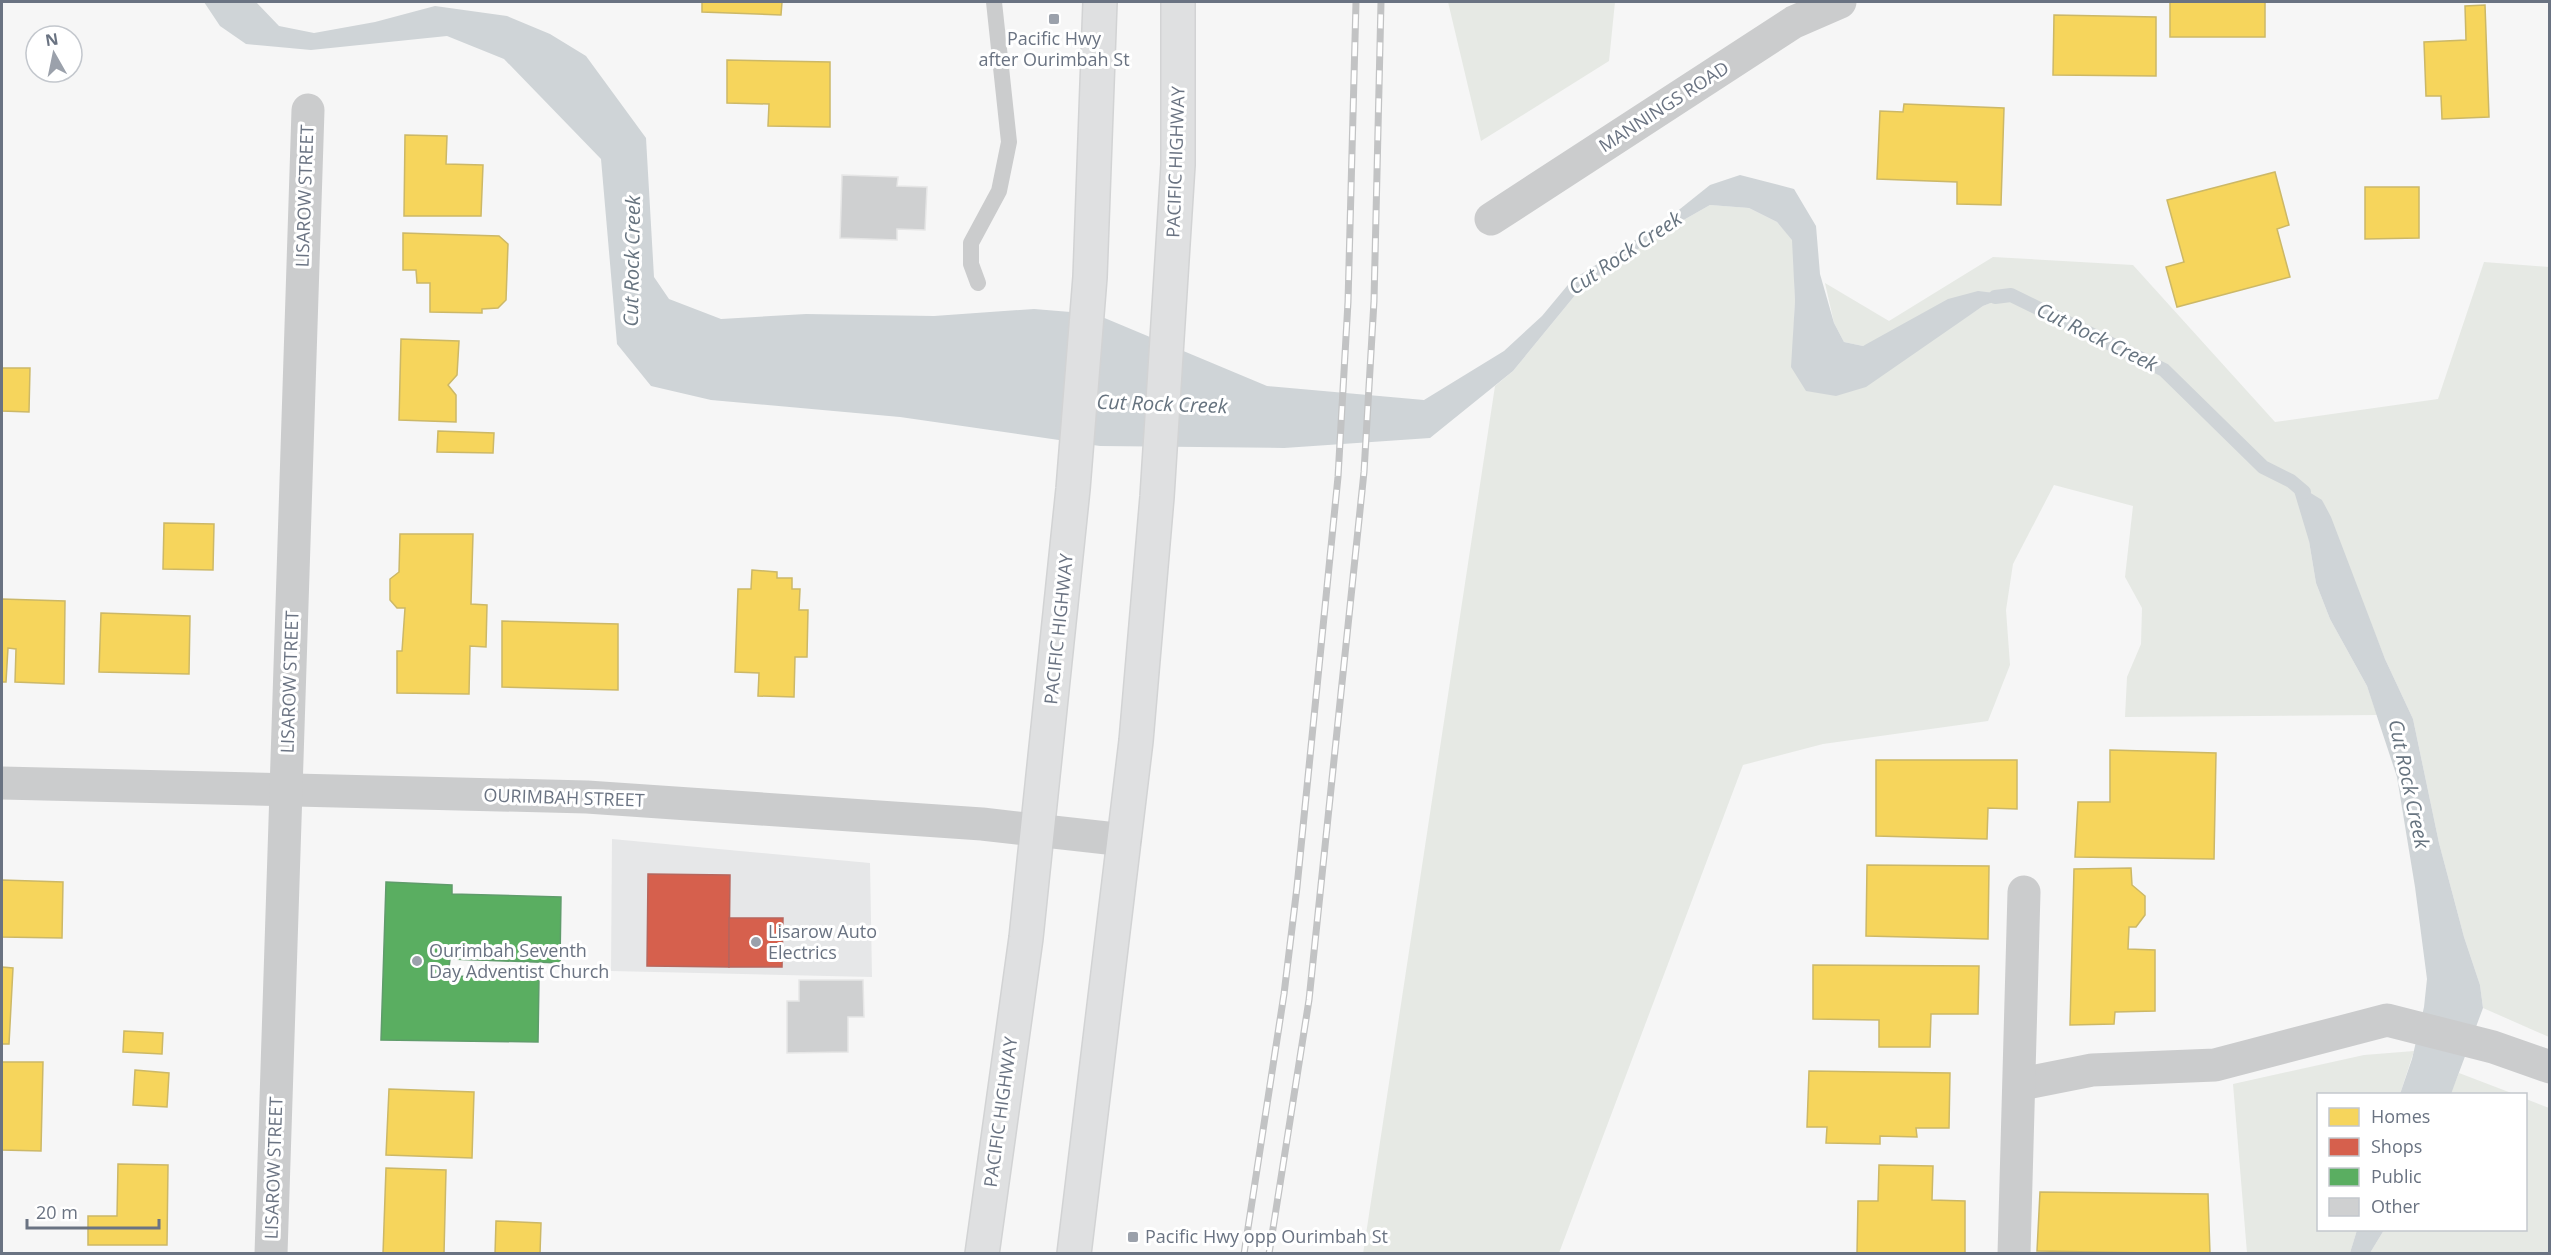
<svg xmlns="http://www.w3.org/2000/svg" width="2551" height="1255" font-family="'Open Sans',sans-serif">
	<rect width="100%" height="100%" fill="#f6f6f6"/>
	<!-- built -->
	<path fill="#e6e7e8" d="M612,839L870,863L872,977L611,971Z"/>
	<!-- green -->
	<g fill="#e6e9e4">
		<path d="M1448,2H1615L1609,61L1481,141Z"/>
		<path d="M1710,205L1749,208L1777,222L1793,240L1795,301L1792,367L1924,345L1983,306L2010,295L1863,346L1844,342L1834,323L1825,283L1889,321L1993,257L2133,265L2275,422L2438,399L2484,262L2549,267V1037L2483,1008L2480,985L2464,937L2439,843L2413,719L2385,659L2322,500L2309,541L2316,583L2330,619L2367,686L2377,715L2125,717L2127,677L2141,644L2142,608L2125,577L2133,506L2054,485L2013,564L2006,610L2010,665L1988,721L1823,744L1743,765L1559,1253L1363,1254L1495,386L1513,371L1581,288L1666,230Z"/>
		<path d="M2414,1051L2400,1094H2318V1230H2357L2350,1253H2247L2233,1084L2364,1055Z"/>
		<path d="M2459,1073L2514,1094H2450Z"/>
		<path d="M2526,1099L2549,1108V1253H2370L2384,1230H2526Z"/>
	</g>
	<!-- water -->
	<g fill="#cfd4d7">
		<path d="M204,2H256L279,26L314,33L375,22L435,6L507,16L550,34L586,56L646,138L654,277L669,299L721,319L806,314L934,316L1034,309L1095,314L1267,386L1424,400L1504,351L1542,316L1572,280L1665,221L1710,185L1740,175L1794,189L1816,226L1820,274L1834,323L1844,342L1863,346L1948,299L1978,291L2011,295L1983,306L1866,387L1836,396L1806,391L1791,367L1795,301L1792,240L1777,222L1749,208L1710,205L1666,230L1581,288L1513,371L1430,438L1284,448L1100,446L900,417L711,400L651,386L617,344L601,159L504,59L447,36L311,50L246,44L220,26Z"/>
		<path d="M2291,481L2322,500L2331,517L2385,659L2413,719L2439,843L2464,937L2480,985L2483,1008L2451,1094H2400L2412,1059L2424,1007L2427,979L2415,887L2397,777L2367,686L2330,619L2316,583L2309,541Z"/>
		<path d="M2357,1230H2384L2370,1253H2350Z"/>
	</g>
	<!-- homes -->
	<g fill="#f6d55c" stroke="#ccb867" stroke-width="1.5">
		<path d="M702,2H782L781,15L702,12Z"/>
		<rect x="2170" y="2" width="95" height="35"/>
		<path d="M2485,5L2489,117L2442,119L2441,96H2426L2424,42L2466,40L2465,6Z"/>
		<path d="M2054,15L2156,17V76L2053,75Z"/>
		<path d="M727,60L830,62V127L768,126L769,104L727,103Z"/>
		<path d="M1904,104L2004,108L2001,205L1957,204V182L1877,179L1880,111L1903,112Z"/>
		<path d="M405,135L447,136L446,164L483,165L481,216H404Z"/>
		<path d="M2275,172L2289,225L2277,229L2290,277L2177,307L2166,267L2184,262L2167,200Z"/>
		<path d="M2365,187H2419V238L2365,239Z"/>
		<path d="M403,233L499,236L508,244L506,300L498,308L482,309V313L430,312V283H417L416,270H403Z"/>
		<path d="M401,339L459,341L457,375L448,385L456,395V422L399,420Z"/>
		<path d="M2,368H30L29,412L2,411Z"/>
		<path d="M438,431L494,433L493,453L437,452Z"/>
		<path d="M164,523L214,524L213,570L163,569Z"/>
		<path d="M400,534H473L471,604L487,605L486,647L470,646L469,694L397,693V651H402L405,608H397L390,600V579L399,572Z"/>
		<path d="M752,570L777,572V578H792V589H800L799,610H808L807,657H795L794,697L758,696L759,673L735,672L738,589H751Z"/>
		<path d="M2,599L65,601L64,684L15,682L16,649L8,648L6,682H2Z"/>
		<path d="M101,613L190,616L189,674L99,672Z"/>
		<path d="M502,621L618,624V690L502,687Z"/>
		<path d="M2110,750L2216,753L2214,859L2075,857L2078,802H2110Z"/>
		<path d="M1876,760H2017V809L1988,808L1987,839L1876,836Z"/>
		<path d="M1867,865L1989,866L1988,939L1866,936Z"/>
		<path d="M2131,868L2132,885L2145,896V915L2136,927H2129L2128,949L2155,950V1011L2115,1012L2114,1024L2070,1025L2074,869Z"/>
		<path d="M2,880L63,882L62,938L2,937Z"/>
		<path d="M1813,965L1979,966L1978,1014H1931L1930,1047H1879V1020L1813,1019Z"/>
		<path d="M2,967L13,968L9,1044H2Z"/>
		<path d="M124,1031L163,1033L162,1054L123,1052Z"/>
		<path d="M2,1062H43L41,1151L2,1150Z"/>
		<path d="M135,1070L169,1073L167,1107L133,1105Z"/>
		<path d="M1809,1071L1950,1073L1949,1128H1916L1917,1137L1880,1136V1144L1826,1143L1827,1127H1807Z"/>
		<path d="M389,1089L474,1092L472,1158L386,1155Z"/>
		<path d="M118,1164L168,1165L167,1245H88V1216H117Z"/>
		<path d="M1879,1165L1933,1166L1932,1200L1965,1201V1254H1857L1858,1201H1878Z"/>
		<path d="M386,1168L446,1170L444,1254H383Z"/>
		<path d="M2040,1192L2208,1194L2210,1254L2037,1251Z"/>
		<path d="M496,1221L541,1223L540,1254H495Z"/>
	</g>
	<!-- shops -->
	<g fill="#d6604d" stroke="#b6665d" stroke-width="1.5">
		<path d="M648,874L730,875L729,967L647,966Z"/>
		<path d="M729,918H783L782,967H729Z"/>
	</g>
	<!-- public -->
	<path fill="#5aae61" stroke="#5f9c6b" stroke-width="1.5" d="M386,882L452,885V894L561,897L560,963L450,959L448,976L539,978L538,1042L381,1040Z"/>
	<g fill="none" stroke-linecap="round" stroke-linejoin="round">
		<!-- stream -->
		<path stroke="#cfd4d7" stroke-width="14" d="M1995,297L2011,295L2164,370L2263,467L2291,481L2304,492"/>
	</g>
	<!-- building -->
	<g fill="#cfd0d1" stroke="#e6e6e6" stroke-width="1.5">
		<path d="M842,175L898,177L897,186L927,187L925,230L897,229V240L840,238Z"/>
		<path d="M799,980H863L864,1017H848V1052L787,1053V1001H799Z"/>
	</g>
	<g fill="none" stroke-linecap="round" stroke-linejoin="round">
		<!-- primary casing -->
		<g stroke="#d2d3d4" stroke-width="36">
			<g id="primary">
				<path d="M982,1254L1026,938L1073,489L1090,277L1100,2"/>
				<path d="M1074,1254L1136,741L1157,497L1178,165V2"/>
			</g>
		</g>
		<!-- lane -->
		<path stroke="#cbcccd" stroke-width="16" d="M978,283L971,264V243L999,191L1009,142L994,2"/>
		<!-- street -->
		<g stroke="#cbcccd" stroke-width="33">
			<path d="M1491,219L1794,22L1840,2"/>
			<path d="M2,783L587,797L982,824L1125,840"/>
			<path d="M2021,1084L2092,1070L2215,1065L2387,1020L2493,1047L2550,1067"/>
			<path d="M271,1254L308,110"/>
			<path d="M2014,1254L2024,892"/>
		</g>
		<!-- primary -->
		<use href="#primary" stroke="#dfe0e1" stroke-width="33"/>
		<!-- rail casing -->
		<g stroke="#c2c3c4" stroke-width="7">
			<g id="rail">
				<path d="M1244,1254L1284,994L1297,887L1338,477L1348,302L1356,2"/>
				<path d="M1269,1254L1309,1000L1364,472L1374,301L1381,2"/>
			</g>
		</g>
		<!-- rail -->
		<use href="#rail" stroke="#fff" stroke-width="4.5" stroke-dasharray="14" stroke-linecap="butt"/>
	</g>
	<!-- markers -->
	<g fill="#9ba1ab" stroke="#fff" stroke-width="2">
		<rect x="1048" y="13" width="12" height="12" rx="3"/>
		<circle cx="756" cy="942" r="6"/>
		<circle cx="417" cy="961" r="6"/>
		<rect x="1127" y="1231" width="12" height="12" rx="3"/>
	</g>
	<g text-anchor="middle" stroke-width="6" stroke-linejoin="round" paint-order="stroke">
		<!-- poi labels -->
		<g font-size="18" fill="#6a7382" stroke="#fff" text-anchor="start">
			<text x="1054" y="45" text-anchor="middle">Pacific Hwy<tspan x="1054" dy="21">after Ourimbah St</tspan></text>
			<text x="768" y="938">Lisarow Auto<tspan x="768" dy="21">Electrics</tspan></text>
			<text x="429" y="957">Ourimbah Seventh<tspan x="429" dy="21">Day Adventist Church</tspan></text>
			<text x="1145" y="1243">Pacific Hwy opp Ourimbah St</text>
		</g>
		<!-- street labels -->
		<g font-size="18" fill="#6a7382" stroke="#fff">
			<text transform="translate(1664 107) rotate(-33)" y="6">MANNINGS ROAD</text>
			<text transform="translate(1176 162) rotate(-88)" y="6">PACIFIC HIGHWAY</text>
			<text transform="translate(305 196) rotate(-88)" y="6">LISAROW STREET</text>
			<text transform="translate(1059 629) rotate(-84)" y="6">PACIFIC HIGHWAY</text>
			<text transform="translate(290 682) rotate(-88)" y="6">LISAROW STREET</text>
			<text transform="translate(564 798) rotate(2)" y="6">OURIMBAH STREET</text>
			<text transform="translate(1001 1112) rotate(-82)" y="6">PACIFIC HIGHWAY</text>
			<text transform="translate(274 1168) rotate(-88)" y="6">LISAROW STREET</text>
		</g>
		<!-- water labels -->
		<g font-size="20" font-style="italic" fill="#66737f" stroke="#fff">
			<text transform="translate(1625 253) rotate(-34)" y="7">Cut Rock Creek</text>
			<text transform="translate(632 261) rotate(-89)" y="7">Cut Rock Creek</text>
			<text transform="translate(2097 337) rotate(26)" y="7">Cut Rock Creek</text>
			<text transform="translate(1162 404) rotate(2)" y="7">Cut Rock Creek</text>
			<text transform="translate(2409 784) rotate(78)" y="7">Cut Rock Creek</text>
		</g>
	</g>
	<!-- border -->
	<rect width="2551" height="1255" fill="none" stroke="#6a7382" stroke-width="6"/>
	<!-- legend -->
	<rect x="2317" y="1093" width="210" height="138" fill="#ffffff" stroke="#c3c7cd" stroke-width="1.5"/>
	<rect x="2329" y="1108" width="30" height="18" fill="#f6d55c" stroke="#c3c7cd" stroke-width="1.5"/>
	<text x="2371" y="1123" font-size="18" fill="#6a7382">Homes</text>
	<rect x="2329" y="1138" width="30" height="18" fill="#d6604d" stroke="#c3c7cd" stroke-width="1.5"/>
	<text x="2371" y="1153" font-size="18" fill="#6a7382">Shops</text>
	<rect x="2329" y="1168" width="30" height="18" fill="#5aae61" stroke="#c3c7cd" stroke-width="1.5"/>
	<text x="2371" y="1183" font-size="18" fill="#6a7382">Public</text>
	<rect x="2329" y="1198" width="30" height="18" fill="#cfd0d1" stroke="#c3c7cd" stroke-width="1.5"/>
	<text x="2371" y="1213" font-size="18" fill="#6a7382">Other</text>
	<!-- north arrow -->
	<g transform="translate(54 54) rotate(351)"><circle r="28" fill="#ffffff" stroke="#c3c7cd" stroke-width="1.5"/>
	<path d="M0-4.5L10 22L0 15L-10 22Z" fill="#9ba1ab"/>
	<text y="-9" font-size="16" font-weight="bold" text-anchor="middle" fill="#6a7382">N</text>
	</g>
	<!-- scale -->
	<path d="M27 1219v9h132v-9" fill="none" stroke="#6a7382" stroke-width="3"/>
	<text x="36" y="1219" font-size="18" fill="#6a7382" stroke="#ffffff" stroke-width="4.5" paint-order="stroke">20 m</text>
</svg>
